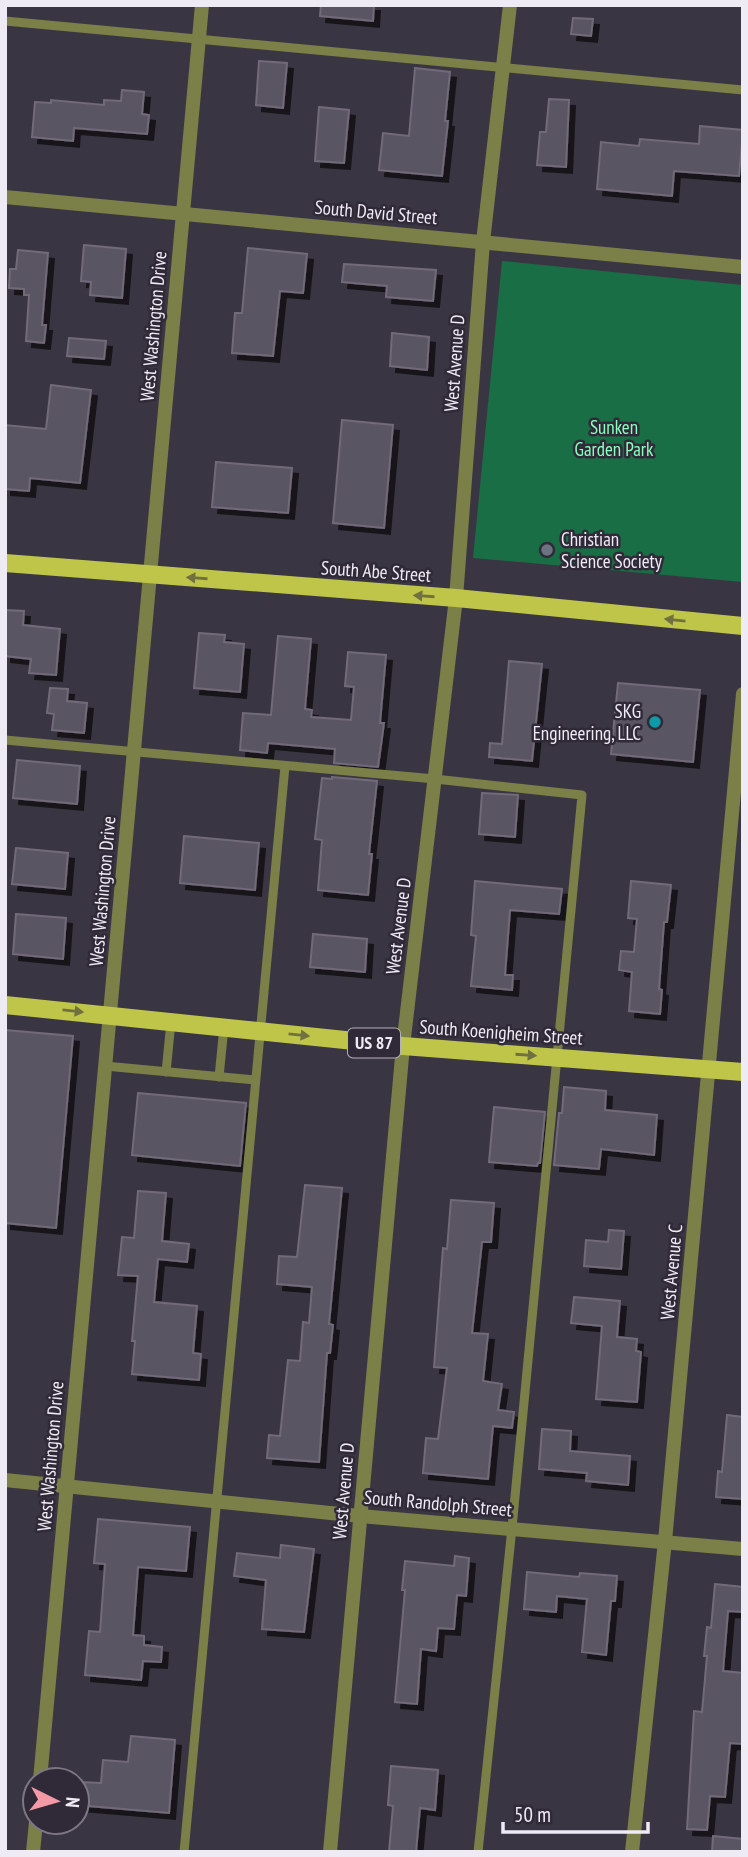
<svg xmlns="http://www.w3.org/2000/svg" width="748" height="1857" font-family="'PT Sans Narrow',sans-serif">
	<defs>
		<filter id="shadow"><feDropShadow dx="6" dy="6" stdDeviation="0" flood-color="#0009"/></filter>
	</defs>
	<rect width="100%" height="100%" fill="#3a3542"/>
	<!-- green -->
	<path fill="#1a6e46" d="M502,261L743,285V582L473,558Z"/>
	<!-- building -->
	<g fill="#5a5463" stroke="#706a79" stroke-width="2" filter="url(#shadow)">
		<path d="M321,5H374L373,21L320,16Z"/>
		<path d="M573,18L593,19L591,36L571,34Z"/>
		<path d="M259,61L287,63L283,108L256,105Z"/>
		<path d="M415,68L450,72L445,121H448L442,176L379,170L383,133L409,136Z"/>
		<path d="M122,90L144,92L142,114L149,115L147,134L74,128L73,141L32,137L35,102L51,103V100L104,105V100L121,101Z"/>
		<path d="M549,99L569,100L566,167L537,165L540,132H546Z"/>
		<path d="M319,107L349,110L344,163L315,161Z"/>
		<path d="M700,126L743,130L739,176L674,171L672,196L597,189L601,142L639,146L640,139L699,144Z"/>
		<path d="M84,245L126,249L122,298L90,295L91,282L81,281Z"/>
		<path d="M248,248L307,254L303,293L280,291L273,356L232,353L235,313H242Z"/>
		<path d="M18,250L48,253L42,325H46L44,343L26,341L29,295H24V289L9,288L10,269H16Z"/>
		<path d="M344,264L436,270L433,301L386,297L387,286L342,282Z"/>
		<path d="M392,333L429,337L427,370L390,366Z"/>
		<path d="M69,338L106,341L104,359L67,356Z"/>
		<path d="M51,385L91,390L80,483L30,478L29,491L5,489V425L46,429Z"/>
		<path d="M342,420L393,425L384,528L333,523Z"/>
		<path d="M216,462L292,468L288,513L212,507Z"/>
		<path d="M5,610L24,611L23,625L60,629L56,675L29,673L31,659L5,656Z"/>
		<path d="M199,633L225,635L224,642L244,644L240,692L194,688Z"/>
		<path d="M278,636L311,639L305,709L312,710L311,717L351,720L354,687L345,686L348,652L386,655L380,723H384L378,767L334,763L335,749L268,743L267,753L240,750L243,713L271,715Z"/>
		<path d="M509,661L542,664L532,761L489,757L490,743L502,744Z"/>
		<path d="M618,683L700,690L693,762L611,754Z"/>
		<path d="M50,688L68,689L67,701L87,703L84,733L52,730L54,714L47,713Z"/>
		<path d="M17,760L80,766L77,804L13,798Z"/>
		<path d="M332,777L377,781L369,854H372L368,895L318,890L322,840L315,839L322,778L332,779Z"/>
		<path d="M482,793L518,795L515,837L479,834Z"/>
		<path d="M184,836L259,843L255,890L180,883Z"/>
		<path d="M16,848L68,853L65,889L12,884Z"/>
		<path d="M475,881L562,889L559,914L510,910L505,975H513L512,990L471,986L476,936L471,935Z"/>
		<path d="M631,881L671,885L667,922H664L659,989L662,990L660,1014L629,1011L632,972L619,970L621,951L634,952L637,919L628,918Z"/>
		<path d="M16,914L66,918L63,959L13,954Z"/>
		<path d="M313,934L367,939L365,972L310,967Z"/>
		<path d="M5,1030L73,1036L56,1228L5,1223Z"/>
		<path d="M564,1087L606,1091L605,1110L657,1115L654,1155L601,1149L599,1169L554,1165L559,1113H562Z"/>
		<path d="M138,1093L246,1103L240,1166L132,1155Z"/>
		<path d="M494,1107L545,1112L540,1163H538L537,1166L489,1162Z"/>
		<path d="M305,1185L342,1188L329,1324L333,1325L330,1353H327L319,1462L267,1458L269,1435L280,1436L288,1360L300,1361L303,1322L309,1323L312,1287L277,1284L279,1256L297,1257Z"/>
		<path d="M138,1191L166,1193L162,1241L189,1244L187,1262L158,1259L154,1302L197,1306L193,1353L201,1354L199,1380L132,1374L135,1341H132L138,1276L118,1275L122,1237L134,1238Z"/>
		<path d="M451,1200L494,1203L491,1242H482L472,1333L488,1334L483,1381L502,1384L498,1410L514,1412L512,1428L493,1426L488,1479L423,1473L426,1438L438,1439L447,1368L434,1367L443,1248L447,1249Z"/>
		<path d="M609,1230L624,1231L621,1269L584,1266L586,1240L608,1242Z"/>
		<path d="M574,1297L620,1301L617,1337L637,1339L636,1351L641,1352L637,1402L596,1399L602,1326L571,1323Z"/>
		<path d="M727,1415L743,1417V1499L716,1497L718,1471L722,1472Z"/>
		<path d="M542,1429L571,1431L570,1451L630,1456L628,1485L586,1481L587,1473L539,1469Z"/>
		<path d="M98,1519L190,1527L186,1571L138,1567L133,1635L144,1636V1645L162,1647L161,1662L143,1661L141,1680L85,1675L89,1631L100,1632L105,1564L94,1563Z"/>
		<path d="M281,1545L314,1549L304,1632L262,1629L266,1580L234,1576L237,1553L280,1558Z"/>
		<path d="M455,1556L469,1558L466,1596L457,1595L454,1629L438,1628L436,1651L421,1649L417,1704L395,1702L405,1590H402L405,1561L454,1566Z"/>
		<path d="M527,1572L579,1577L580,1573L617,1576L615,1601H611L606,1655L582,1652L587,1599L557,1596L556,1612L524,1609Z"/>
		<path d="M715,1584L743,1587V1612L728,1611L723,1671L743,1673V1744L730,1743L725,1797L710,1796L707,1830L687,1829L694,1711L702,1712L707,1656H704L707,1627L711,1628Z"/>
		<path d="M131,1736L175,1740L169,1813L77,1805L80,1782L101,1783L103,1760L128,1762Z"/>
		<path d="M391,1766L438,1770L435,1810L420,1808L416,1852H389L393,1806L388,1805Z"/>
		<path d="M713,1836L743,1839V1852H712Z"/>
	</g>
	<g fill="none" stroke-linecap="round" stroke-linejoin="round">
		<!-- service -->
		<g stroke="#7b7f48" stroke-width="9">
			<path d="M5,21L743,90"/>
			<path d="M5,740L435,779L582,795L512,1528L478,1852"/>
			<path d="M105,1066L255,1080"/>
			<path d="M166,1072L171,1022"/>
			<path d="M219,1077L224,1027"/>
			<path d="M184,1852L285,766"/>
		</g>
		<!-- minor -->
		<g stroke="#7b7f48" stroke-width="14">
			<path d="M5,197L743,267"/>
			<path d="M5,1480L360,1516L743,1549"/>
			<path d="M330,1852L403,1046L456,598L483,242L510,5"/>
			<path d="M632,1852L665,1541L743,694"/>
		</g>
		<!-- tertiary -->
		<g stroke="#7b7f48" stroke-width="14">
			<path d="M40,1780L202,5"/>
			<path d="M33,1852L36,1822"/>
		</g>
		<!-- primary -->
		<g stroke="#bfc549" stroke-width="18">
			<path d="M5,563L456,598L743,626"/>
			<path d="M5,1005L403,1046L743,1072"/>
		</g>
	</g>
	<!-- one-way arrows -->
	<defs><path id="oneway-solid" d="M-6-.8H1V-3.2L6.5 0L1 3.2V.8H-6Z" transform="scale(1.75)"/></defs>
	<g fill="#707040">
		<use href="#oneway-solid" transform="translate(197 578) rotate(-176)"/>
		<use href="#oneway-solid" transform="translate(424 596) rotate(-176)"/>
		<use href="#oneway-solid" transform="translate(675 620) rotate(-174)"/>
		<use href="#oneway-solid" transform="translate(73 1011) rotate(6)"/>
		<use href="#oneway-solid" transform="translate(299 1035) rotate(6)"/>
		<use href="#oneway-solid" transform="translate(526 1055) rotate(4)"/>
	</g>
	<!-- markers -->
	<circle fill="#6b7280" stroke="#302a38" stroke-width="2.5" cx="547" cy="550" r="7"/>
	<circle fill="#0f9aa8" stroke="#302a38" stroke-width="2.5" cx="655" cy="722" r="7"/>
	<g text-anchor="middle" stroke-width="5" stroke-linejoin="round" paint-order="stroke">
		<!-- shield labels -->
		<rect fill="#302a38" stroke="#b5b1bc" stroke-width="2" x="348" y="1028.5" width="52" height="29" rx="5"/>
		<g font-size="18" font-weight="bold" fill="#eeebf4">
			<text x="374" y="1049">US 87</text>
		</g>
		<!-- street labels -->
		<g font-size="19" fill="#eeebf4" stroke="#302a38">
			<text transform="translate(376 212) rotate(5)" y="7">South David Street</text>
			<text transform="translate(153 326) rotate(-85)" y="7">West Washington Drive</text>
			<text transform="translate(454 363) rotate(-86)" y="7">West Avenue D</text>
			<text transform="translate(376 571) rotate(4)" y="7">South Abe Street</text>
			<text transform="translate(102 891) rotate(-85)" y="7">West Washington Drive</text>
			<text transform="translate(398 926) rotate(-83)" y="7">West Avenue D</text>
			<text transform="translate(501 1032) rotate(4)" y="7">South Koenigheim Street</text>
			<text transform="translate(671 1272) rotate(-85)" y="7">West Avenue C</text>
			<text transform="translate(50 1456) rotate(-85)" y="7">West Washington Drive</text>
			<text transform="translate(343 1491) rotate(-85)" y="7">West Avenue D</text>
			<text transform="translate(438 1503) rotate(5)" y="7">South Randolph Street</text>
		</g>
		<!-- park labels -->
		<g font-size="19" fill="#89ffbd" stroke="#302a38">
			<text x="614" y="434">Sunken<tspan x="614" dy="22">Garden Park</tspan></text>
		</g>
		<!-- poi labels -->
		<g font-size="19" fill="#eeebf4" stroke="#302a38" text-anchor="start">
			<text x="561" y="546">Christian<tspan x="561" dy="22">Science Society</tspan></text>
			<text x="641" y="718" text-anchor="end">SKG<tspan x="641" dy="22">Engineering, LLC</tspan></text>
		</g>
	</g>
	<!-- border -->
	<rect width="748" height="1857" fill="none" stroke="#eeebf4" stroke-width="14"/>
	<!-- north arrow -->
	<g transform="translate(56 1801) rotate(95)"><circle r="33" fill="#302a38" stroke="#7c7783" stroke-width="2"/>
	<path d="M0-5L12 26L0 18L-12 26Z" fill="#f49aa6"/>
	<text y="-10" font-size="19" font-weight="bold" text-anchor="middle" fill="#eeebf4">N</text>
	</g>
	<!-- scale -->
	<path d="M503 1822v10h145v-10" fill="none" stroke="#eeebf4" stroke-width="3.5"/>
	<text x="514" y="1822" font-size="21" fill="#eeebf4" stroke="#302a38" stroke-width="5" paint-order="stroke">50 m</text>
</svg>
